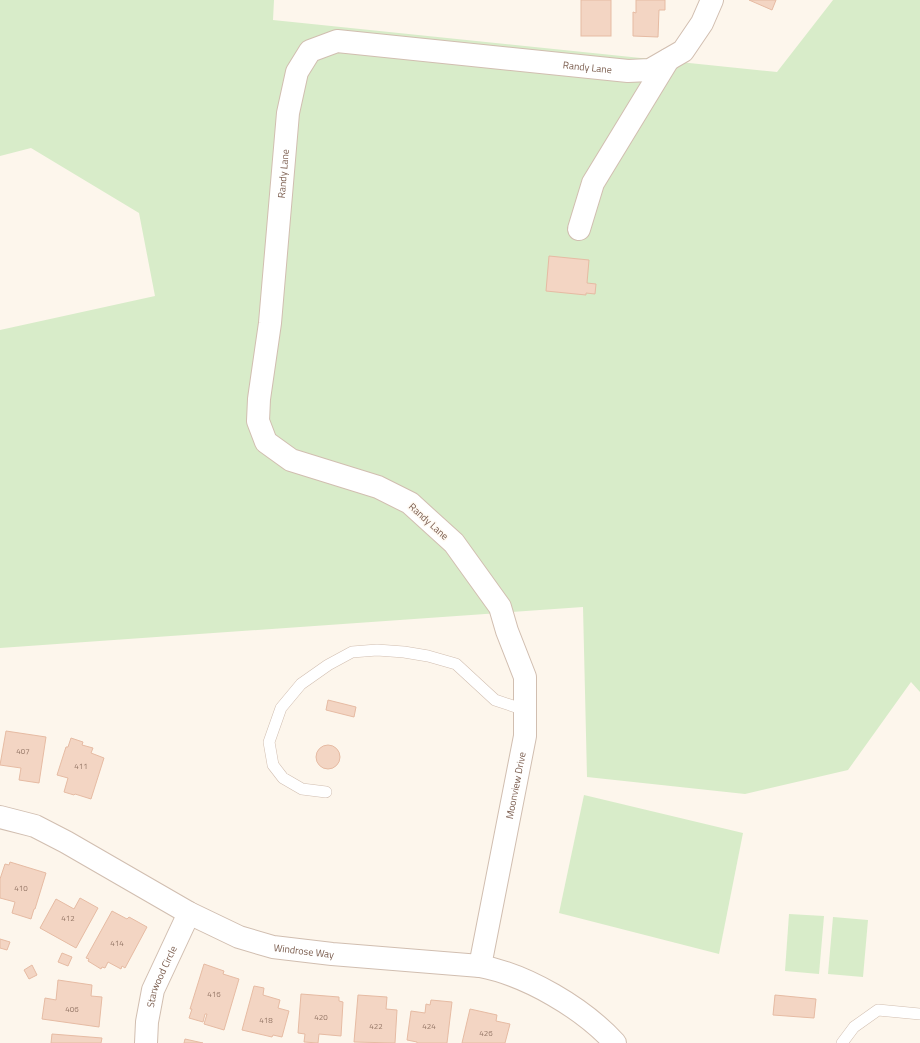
<svg xmlns="http://www.w3.org/2000/svg" width="920" height="1043" font-family="'Titillium Web',sans-serif">
	<rect width="100%" height="100%" fill="#fdf6ec"/>
	<!-- green -->
	<g fill="#d8ecc9">
		<path d="M0,0H274L273,20L777,72L833,0H920V692L911,682L848,770L745,794L587,777L583,607L0,648V330L155,296L139,213L31,148L0,156Z"/>
		<path d="M584,795L743,833L719,954L559,913Z"/>
		<path d="M789,914L824,916L819,974L785,971Z"/>
		<path d="M833,917L868,920L863,977L828,974Z"/>
	</g>
	<!-- building -->
	<g fill="#f3d5c3" stroke="#e6bba3">
		<rect x="581" y="0" width="30" height="36"/>
		<path d="M636,0H665V10H659L658,37L633,36V12L636,13Z"/>
		<path d="M749,0H776L772,10Z"/>
		<path d="M549,256L589,260L587,283L596,284L595,294L586,293V295L546,291Z"/>
		<path d="M328,700L356,707L354,717L326,710Z"/>
		<path d="M6,731L46,737L39,783L19,780L21,768L0,765Z"/>
		<path d="M71,738L83,742L82,745L93,748L91,753L104,758L91,799L75,794L74,795L64,792L68,778L57,775L66,747H68Z"/>
		<circle cx="328" cy="757" r="12"/>
		<path d="M10,862L46,873L35,909H34L31,919L12,913L15,902L0,898V879L5,864L9,865Z"/>
		<path d="M80,898L98,908L76,948L40,928L56,899L74,909Z"/>
		<path d="M112,911L127,919L129,917L147,927L125,968L122,966L121,969L108,962L105,968L102,967L101,969L88,961L89,959L86,958Z"/>
		<path d="M0,939L10,942L7,950L0,948Z"/>
		<path d="M62,953L72,957L68,966L58,962Z"/>
		<path d="M204,964L224,971L223,974L239,979L224,1030L204,1024L207,1014H205L203,1022L189,1018L192,1009H190Z"/>
		<path d="M32,965L37,975L29,979L24,970Z"/>
		<path d="M58,980L92,985L91,996L102,997L99,1027L42,1019L45,998L56,1000Z"/>
		<path d="M254,986L264,988L263,995L280,1000L278,1008L289,1011L282,1037L273,1035L272,1037L242,1030Z"/>
		<path d="M301,994L339,997V1001L343,1002L341,1036L319,1034L318,1043L304,1042L305,1034L298,1033Z"/>
		<path d="M358,995L387,997L386,1009L397,1010L395,1043L354,1042Z"/>
		<path d="M775,995L816,999L814,1018L773,1015Z"/>
		<path d="M431,1000L452,1002L447,1043H417V1042L407,1040L411,1011L425,1013L426,1004L430,1005Z"/>
		<path d="M470,1009L497,1015L496,1021L510,1024L505,1043H462Z"/>
		<path d="M52,1034L102,1038L101,1043H51Z"/>
		<path d="M185,1039L203,1043H184Z"/>
	</g>
	<g fill="none" stroke-linecap="round" stroke-linejoin="round">
		<!-- service casing -->
		<g stroke="#d1beb0" stroke-width="12">
			<g id="service">
				<path d="M326,792L302,789L283,778L273,765L269,742L281,708L301,684L328,665L352,652L377,650L404,652L428,656L456,664L495,700L525,710"/>
				<path d="M842,1043L854,1027L878,1010L920,1014"/>
			</g>
		</g>
		<!-- minor casing -->
		<g stroke="#d1beb0" stroke-width="24">
			<g id="minor">
				<path d="M579,229L593,183L668,60"/>
				<path id="s1" d="M0,817L35,826L66,842L189,913L239,937L273,947L332,954L480,966C527,975 583,1008 615,1043"/>
				<path id="s2" d="M480,966L525,736V677L507,631L500,607L454,543L410,503L378,487L291,460L266,442L258,421L259,399L270,323L288,113L297,72L310,51L337,41L628,71L650,70L683,51L702,23L712,0"/>
				<path id="s3" d="M146,1043L147,1022L153,990L189,913"/>
			</g>
		</g>
		<!-- service -->
		<use href="#service" stroke="#fff" stroke-width="11"/>
		<!-- minor -->
		<use href="#minor" stroke="#fff" stroke-width="22"/>
	</g>
	<g text-anchor="middle" stroke-width="3" stroke-linejoin="round" paint-order="stroke">
		<!-- number labels -->
		<g font-size="8" fill="#987a6a">
			<text x="23" y="754">407</text>
			<text x="81" y="769">411</text>
			<text x="21" y="891">410</text>
			<text x="68" y="921">412</text>
			<text x="117" y="946">414</text>
			<text x="214" y="997">416</text>
			<text x="72" y="1012">406</text>
			<text x="321" y="1020">420</text>
			<text x="266" y="1023">418</text>
			<text x="376" y="1029">422</text>
			<text x="429" y="1029">424</text>
			<text x="486" y="1036">426</text>
		</g>
		<!-- street labels -->
		<g font-size="10" fill="#7a5c4d" stroke="#fffaf3">
			<text dy="4" stroke="none"><textPath href="#s2" startOffset="1343">Randy Lane</textPath></text>
			<text dy="4" stroke="none"><textPath href="#s2" startOffset="935">Randy Lane</textPath></text>
			<text transform="translate(429 521) rotate(42)" y="4">Randy Lane</text>
			<text dy="4" stroke="none"><textPath href="#s2" startOffset="184">Moonview Drive</textPath></text>
			<text dy="4" stroke="none"><textPath href="#s1" startOffset="335">Windrose Way</textPath></text>
			<text dy="4" stroke="none"><textPath href="#s3" startOffset="69">Starwood Circle</textPath></text>
		</g>
	</g>
</svg>
